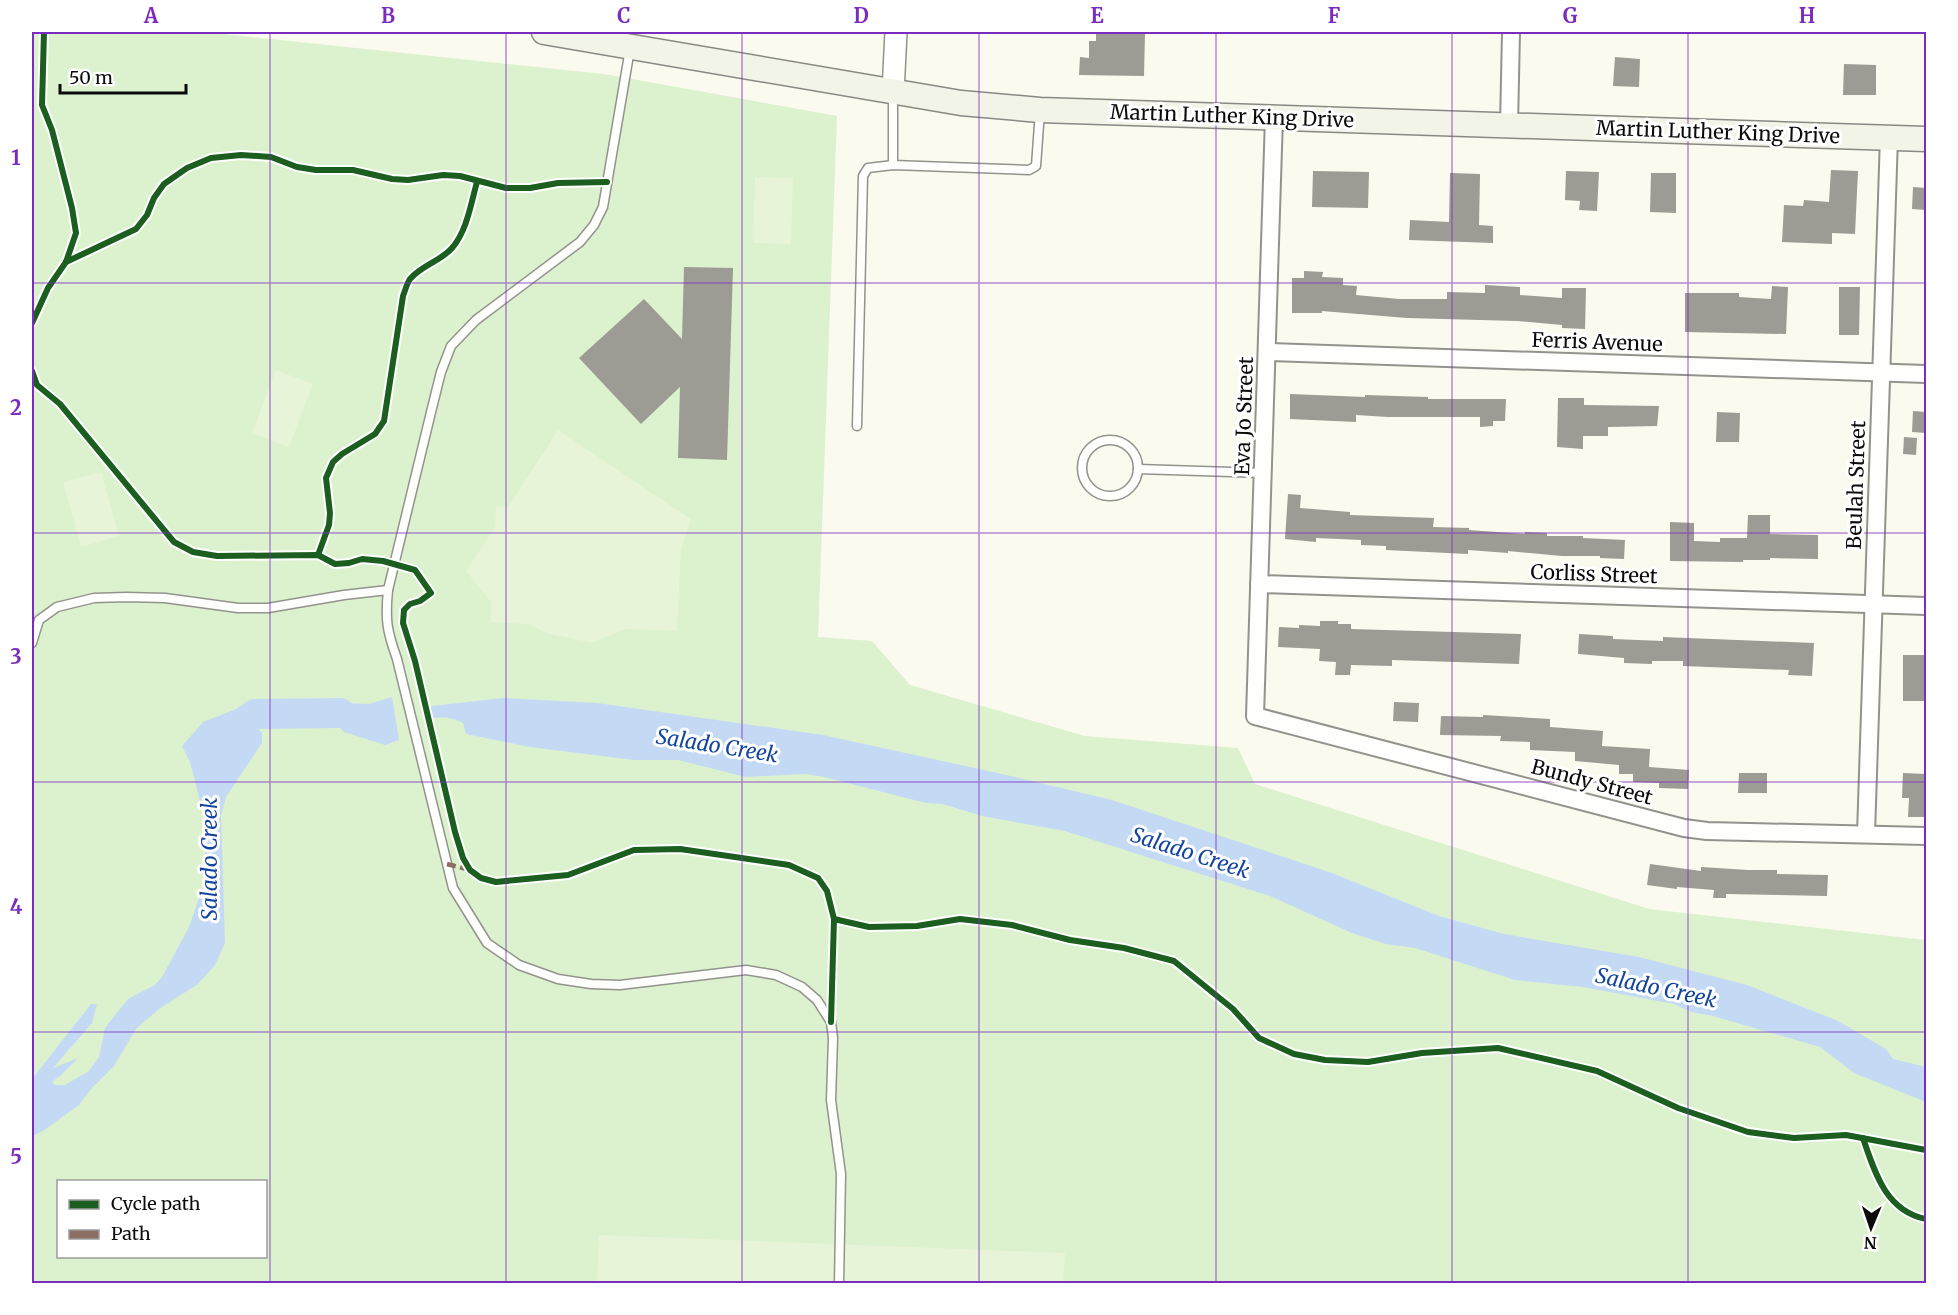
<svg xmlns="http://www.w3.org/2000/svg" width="1958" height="1315" font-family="Merriweather,serif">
	<rect width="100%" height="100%" fill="#fafaee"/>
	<!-- green -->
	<path fill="#dcf1ce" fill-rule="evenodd" d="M32,32H204L604,74L837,116L818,637L872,641L910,685L1085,736L1238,748L1255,784L1649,909L1926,940V1283H32ZM58,1182H266V1256H58Z"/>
	<!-- pitch -->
	<g fill="#e7f4d7">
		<path d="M755,177L793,178L791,244L753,243Z"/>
		<path d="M276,370L313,384L289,447L252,433Z"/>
		<path d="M558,430L691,519L681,550L677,631L625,629L592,643L546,633L529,624L490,622L491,602L466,571L495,527L496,506L508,507Z"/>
		<path d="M101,472L119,536L81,547L63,482Z"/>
		<path d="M599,1235L1065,1253L1063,1283L597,1284Z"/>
	</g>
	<!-- water -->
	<g fill="#c4daf4">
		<path d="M392,697L399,740L385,745L344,732L331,718L283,711H268L252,720V723L262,733V743L226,797L221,816L225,943L215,965L198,984L159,1009L136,1029L114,1066L91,1089L79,1105L43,1131L32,1136V1079L91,1004H97L92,1023L53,1068L78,1058L60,1076L53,1081L54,1085H65L89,1071L99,1057L105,1028L128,999L155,985L162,977L189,927L206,878L205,821L190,762L182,746L203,722L249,704L287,701L369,704Z"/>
		<path d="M503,698L597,703L823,735L1002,774L1112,800L1332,873L1439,916L1504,934L1639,957L1747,985L1836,1020L1886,1049L1893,1059L1926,1067V1102L1854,1073L1820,1047L1713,1016L1691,1012L1674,1004L1583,987L1515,980L1415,948L1386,944L1352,933L1270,896L1065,831L982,816L943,804L926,803L824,777L805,774L746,777L678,760H634L530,747L466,734L463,723C450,716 440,717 425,719L424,707Z"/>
	</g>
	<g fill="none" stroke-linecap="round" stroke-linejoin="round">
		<!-- river -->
		<path stroke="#c4daf4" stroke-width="30" d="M229,733L255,714L340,713"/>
	</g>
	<!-- building -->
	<g fill="#9c9b94">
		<path d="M1096,32H1145L1144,76L1079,75L1080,57L1089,58V41H1096Z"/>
		<path d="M1615,57L1640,59L1639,87L1613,86Z"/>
		<path d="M1844,64L1876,65V95H1843Z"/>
		<path d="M1831,170L1858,171L1855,234L1832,233V244L1782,242L1784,205L1803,206L1804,200L1829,202Z"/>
		<path d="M1313,171L1369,172L1368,208L1312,207Z"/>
		<path d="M1566,171L1599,172L1597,211L1579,210L1580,201L1565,200Z"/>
		<path d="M1450,173L1480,174L1479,225L1493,226V243L1409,240L1410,220L1449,222Z"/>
		<path d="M1651,173H1676V213L1650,212Z"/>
		<path d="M1913,187L1926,188V210L1912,209Z"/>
		<path d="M684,267L733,268L727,460L678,458L680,387L641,424L579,358L644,299L682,339Z"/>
		<path d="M1304,271L1323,272L1322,277L1343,278V285L1357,286L1356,295L1399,299H1447V292L1485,293V285L1520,287V295L1562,298V288H1586L1585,329L1562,328V325L1517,321L1407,318L1322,311V313H1292V278H1304Z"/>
		<path d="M1772,286L1788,287L1786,334L1685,332V293H1739V297L1771,299Z"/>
		<path d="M1839,287H1860L1859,335H1839Z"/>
		<path d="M1290,394L1365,397V395L1428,397V399H1506L1505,421H1493V426L1480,427V417H1388L1356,415V422L1290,419Z"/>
		<path d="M1558,398H1584V405L1659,406L1657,426L1608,427V436H1583V449L1557,447Z"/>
		<path d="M1913,411L1926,412V433L1912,432Z"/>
		<path d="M1717,412L1740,413L1739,442H1716Z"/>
		<path d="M1904,437L1917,438L1916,455L1903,454Z"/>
		<path d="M1288,494L1301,495L1300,508L1350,512V515L1434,518L1433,527L1469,528V530L1525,534V532L1547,533V536H1583V538L1625,540L1624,559L1600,558V556H1562L1508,551V553L1468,550V554L1386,550V546L1361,545V540L1316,538V542L1285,539Z"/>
		<path d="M1748,515H1770V534L1818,535V559L1770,558V560H1743V562L1670,561V522L1694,523V541L1720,542V538H1747Z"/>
		<path d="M1320,621H1338V624H1351V629L1521,634L1519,664L1392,660V666L1351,665L1350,675H1335L1336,662L1319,661L1320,649L1278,647L1279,627L1299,628V625L1320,626Z"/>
		<path d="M1579,634L1613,636V639L1663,641V637L1814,643L1812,676L1788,675L1789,670L1683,666V661H1652V664L1624,663V658L1578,654Z"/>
		<rect x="1903" y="655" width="23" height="46"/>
		<path d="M1394,702L1419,703L1418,722L1393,721Z"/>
		<path d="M1483,715L1550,719V727L1603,731L1602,746L1650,749L1649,767L1689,770L1688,789L1659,788V783L1633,782V774H1619V765L1575,761V752L1530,750V742L1500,741L1501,736L1440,735L1441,716L1483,717Z"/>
		<path d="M1739,773H1767V793H1738Z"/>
		<path d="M1903,773L1926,774L1924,817H1908L1909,798H1902Z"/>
		<path d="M1650,864L1701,871V867L1748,870H1777V874L1828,875L1827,896L1726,894V898H1713L1714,890L1677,887V889L1647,885Z"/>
	</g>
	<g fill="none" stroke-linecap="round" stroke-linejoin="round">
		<!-- service casing -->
		<g stroke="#93938d" stroke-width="11">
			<g id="service">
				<path d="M630,49L603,207L594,225L580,242L476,320L451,346L441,372L432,408L388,590C385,620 387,631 397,659L453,888L487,943L519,965L558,979L591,984L620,985L746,970L776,975L802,987L817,1000L831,1022L833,1038L831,1100L841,1174L839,1284"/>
				<path d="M893,165V92"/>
				<path d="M857,426L863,176L868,168L893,165L1029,170L1036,166L1040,111"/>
				<circle cx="1110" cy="468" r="28"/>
				<path d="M1138,469L1263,473"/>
				<path d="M32,643L39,620L57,607L94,598L126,597L165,598L238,608H268L344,595L388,590"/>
			</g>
		</g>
		<!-- minor casing -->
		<g stroke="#93938d" stroke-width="20">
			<g id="minor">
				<path d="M1274,117L1255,716L1684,828L1707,831L1926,836"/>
				<path d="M1509,125L1511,32"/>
				<path d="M1267,352L1926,374"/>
				<path d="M1259,584L1926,606"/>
				<path d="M1866,834L1889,137"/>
			</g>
		</g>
		<!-- tertiary casing -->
		<g stroke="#93938d" stroke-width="24">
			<path id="tertiary" d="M893,92L896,32"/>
		</g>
		<!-- secondary casing -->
		<g stroke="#898984" stroke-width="27">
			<path id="secondary" d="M544,32L961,103L1040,110L1926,139"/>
		</g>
		<!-- service -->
		<use href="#service" stroke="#fefefc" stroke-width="8"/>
		<!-- minor -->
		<use href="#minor" stroke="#fefefc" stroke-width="16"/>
		<!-- tertiary -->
		<use href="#tertiary" stroke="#fefefc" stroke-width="21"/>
		<!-- secondary -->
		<use href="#secondary" stroke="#f3f4e8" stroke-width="24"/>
		<!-- quiet -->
		<path stroke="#8d6e63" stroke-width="4.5" stroke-dasharray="9 4.5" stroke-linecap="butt" d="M447,864L470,870"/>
		<!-- cycleway casing -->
		<g stroke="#fff" stroke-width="10">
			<g id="cycleway">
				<path d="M66,262L136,229L147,215L154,198L164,184L187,168L211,158L241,155L271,157L297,167L316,170H353L392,179L408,180L443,175L460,176L506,188H530L558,183L607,182"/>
				<path d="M32,323L48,288L66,262L76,233L72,208L52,130L42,105L44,32"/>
				<path d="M32,371L37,385L60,404L174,542L193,552L217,556L318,555L335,564L349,563L362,559L383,561L415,570L431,593L420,601L410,604L404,610L403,623L415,661L455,832L463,858L470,870L481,878L496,882L568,875L634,850L680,849L789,865L818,878L827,891L834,919L831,1022"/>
				<path d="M318,555L329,525L330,513L326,478L333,462L342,454L375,434L384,421L403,296C405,291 407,283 410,279C422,265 441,261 452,248C467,231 471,203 477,182"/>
				<path d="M834,919L869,927L917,926L960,919L1012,925L1070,940L1124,948L1174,961L1233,1009L1259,1038L1294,1054L1325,1060L1368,1062L1422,1053L1498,1048L1597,1071L1678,1108L1748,1132L1794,1138L1846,1135L1926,1150"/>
				<path d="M1863,1138C1875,1173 1886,1211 1926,1219"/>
			</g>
		</g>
		<!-- cycleway -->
		<use href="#cycleway" stroke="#1b5e20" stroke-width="6"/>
	</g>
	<!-- grid -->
	<path fill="none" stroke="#7b2cbf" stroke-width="1.5" stroke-opacity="0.55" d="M270,32V1284M506,32V1284M742,32V1284M979,32V1284M1216,32V1284M1452,32V1284M1688,32V1284M32,283H1926M32,533H1926M32,782H1926M32,1032H1926"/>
	<g text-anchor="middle" stroke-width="6" stroke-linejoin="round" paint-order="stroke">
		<!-- street labels -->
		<g font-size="20" fill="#0b0b0b" stroke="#fff">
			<text transform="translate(1232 116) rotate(2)" y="7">Martin Luther King Drive</text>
			<text transform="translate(1718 132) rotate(2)" y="7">Martin Luther King Drive</text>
			<text transform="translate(1597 342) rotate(2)" y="7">Ferris Avenue</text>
			<text transform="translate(1244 416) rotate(-88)" y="7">Eva Jo Street</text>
			<text transform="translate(1856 485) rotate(-88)" y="7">Beulah Street</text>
			<text transform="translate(1594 574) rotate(2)" y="7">Corliss Street</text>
			<text transform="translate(1592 782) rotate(15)" y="7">Bundy Street</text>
		</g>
		<!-- water labels -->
		<g font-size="21" font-style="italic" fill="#13459e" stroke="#fff">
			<text transform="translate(717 746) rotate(9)" y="7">Salado Creek</text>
			<text transform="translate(1190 853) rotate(18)" y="7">Salado Creek</text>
			<text transform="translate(210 859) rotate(-90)" y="7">Salado Creek</text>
			<text transform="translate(1656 988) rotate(12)" y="7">Salado Creek</text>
		</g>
	</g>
	<!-- border -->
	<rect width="1958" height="1315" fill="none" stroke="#ffffff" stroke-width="66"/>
	<!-- legend -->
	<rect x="57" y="1180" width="210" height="78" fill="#ffffff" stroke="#9d9d9d" stroke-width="1.5"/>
	<rect x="69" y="1200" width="30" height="9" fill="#1b5e20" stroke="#9d9d9d" stroke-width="1.5"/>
	<text x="111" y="1210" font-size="18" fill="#0b0b0b">Cycle path</text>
	<rect x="69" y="1230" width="30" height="9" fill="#8d6e63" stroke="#9d9d9d" stroke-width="1.5"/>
	<text x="111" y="1240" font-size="18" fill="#0b0b0b">Path</text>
	<!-- north arrow -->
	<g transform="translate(1871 1228) rotate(182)" stroke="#ffffff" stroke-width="4.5" paint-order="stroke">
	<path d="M0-4.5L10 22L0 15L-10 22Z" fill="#0b0b0b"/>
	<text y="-9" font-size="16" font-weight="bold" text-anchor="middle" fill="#0b0b0b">N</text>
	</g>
	<!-- scale -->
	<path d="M60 84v9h126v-9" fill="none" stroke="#0b0b0b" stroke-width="3"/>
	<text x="69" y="84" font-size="18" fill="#0b0b0b" stroke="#ffffff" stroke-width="4.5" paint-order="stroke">50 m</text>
	<rect x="33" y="33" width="1892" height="1249" fill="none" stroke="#7b2cbf" stroke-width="2"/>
	<g font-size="20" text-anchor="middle" font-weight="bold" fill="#7b2cbf">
		<text x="151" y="23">A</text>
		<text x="388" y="23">B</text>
		<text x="624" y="23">C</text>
		<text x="861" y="23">D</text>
		<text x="1097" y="23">E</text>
		<text x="1334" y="23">F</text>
		<text x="1570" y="23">G</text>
		<text x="1807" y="23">H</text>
		<text x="16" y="165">1</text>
		<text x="16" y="415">2</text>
		<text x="16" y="664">3</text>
		<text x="16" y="914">4</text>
		<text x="16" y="1164">5</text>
	</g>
</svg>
